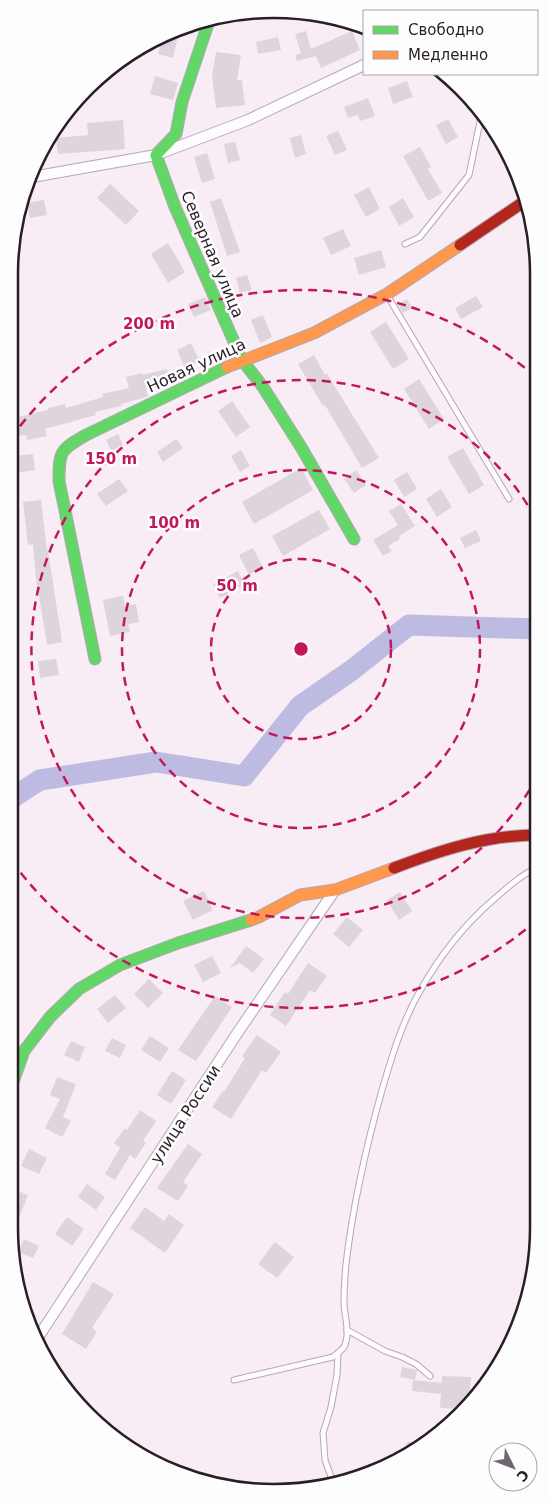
<svg xmlns="http://www.w3.org/2000/svg" width="548" height="1502" font-family="'DejaVu Sans',sans-serif">
	<rect width="100%" height="100%" fill="#f8edf5"/>
	<g fill="none" stroke-linecap="round" stroke-linejoin="round">
		<!-- river -->
		<path stroke="#bebbe2" stroke-width="21" d="M9,800L40,780L156,762L244,776L300,706L352,670L409,625L538,629"/>
	</g>
	<!-- building -->
	<g fill="#ddd4de">
		<path d="M179,31L173,58L158,54L163,37Z"/>
		<path d="M306,31L311,49L352,31L360,50L321,68L316,56L297,61L295,55L301,53L295,34Z"/>
		<path d="M278,37L281,50L258,54L256,42Z"/>
		<path d="M216,52L241,55L237,80H242L245,105L216,108L212,76Z"/>
		<path d="M155,76L178,83L173,100L150,94Z"/>
		<path d="M407,81L413,97L393,104L388,88Z"/>
		<path d="M368,98L375,116L360,121L358,115L348,118L344,107Z"/>
		<path d="M448,119L458,137L446,144L436,125Z"/>
		<path d="M123,120L125,149L58,154L56,138L88,135L87,123Z"/>
		<path d="M338,131L347,150L335,155L326,136Z"/>
		<path d="M301,135L306,154L295,158L290,138Z"/>
		<path d="M235,142L240,160L228,163L224,144Z"/>
		<path d="M420,147L431,167L428,169L442,193L428,201L403,156Z"/>
		<path d="M207,153L215,179L202,183L194,157Z"/>
		<path d="M110,184L139,211L126,225L97,198Z"/>
		<path d="M369,187L380,209L366,217L354,195Z"/>
		<path d="M221,198L240,252L227,256L210,202Z"/>
		<path d="M403,198L414,217L399,226L389,207Z"/>
		<path d="M44,200L47,215L30,218L27,203Z"/>
		<path d="M343,229L351,246L331,255L323,238Z"/>
		<path d="M168,243L185,272L168,283L151,254Z"/>
		<path d="M381,250L386,267L359,275L354,258Z"/>
		<path d="M247,275L252,290L240,293L236,278Z"/>
		<path d="M476,296L483,307L461,319L455,308Z"/>
		<path d="M205,297L211,310L194,317L188,304Z"/>
		<path d="M407,299L412,308L403,313L398,305Z"/>
		<path d="M263,315L272,337L260,343L251,320Z"/>
		<path d="M386,322L409,359L393,369L370,332Z"/>
		<path d="M191,343L200,362L185,368L177,350Z"/>
		<path d="M314,355L325,375L327,374L342,398L379,458L362,468L325,405L323,406L298,364Z"/>
		<path d="M167,369L171,384L146,390L148,396L143,398L121,404V406L95,412L96,415L45,429L47,436L27,440L26,435L9,437V419L48,410V408L65,404L66,408L103,397L102,394L129,388L126,377L142,373V375Z"/>
		<path d="M419,379L444,419L429,429L404,389Z"/>
		<path d="M232,401L250,427L236,437L218,411Z"/>
		<path d="M118,434L123,445L111,451L106,440Z"/>
		<path d="M176,439L183,448L163,462L157,452Z"/>
		<path d="M463,448L484,485L469,494L447,457Z"/>
		<path d="M241,450L250,466L240,472L231,456Z"/>
		<path d="M33,454L35,470L15,473L13,456Z"/>
		<path d="M301,468L313,490L254,524L242,502Z"/>
		<path d="M356,470L366,485L354,493L344,479Z"/>
		<path d="M407,472L417,489L404,497L394,480Z"/>
		<path d="M119,479L128,491L106,506L97,494Z"/>
		<path d="M441,489L452,507L437,517L426,499Z"/>
		<path d="M41,500L47,551L48,550L62,642L47,645L36,578L33,544L28,545L23,502Z"/>
		<path d="M401,504L415,526L399,536L400,539L388,546L392,551L383,556L373,540L398,525L389,511Z"/>
		<path d="M319,510L330,529L283,556L272,536Z"/>
		<path d="M476,530L481,541L465,548L460,538Z"/>
		<path d="M253,548L263,567L249,575L239,555Z"/>
		<path d="M238,571L245,585L220,598L213,584Z"/>
		<path d="M123,596L125,606L136,604L139,622L128,624L130,632L110,636L103,600Z"/>
		<path d="M56,659L59,675L40,678L38,661Z"/>
		<path d="M204,891L213,910L193,920L183,901Z"/>
		<path d="M400,892L412,911L399,920L387,900Z"/>
		<path d="M347,917L363,930L349,947L333,934Z"/>
		<path d="M246,946L264,959L253,973L240,963L230,968Z"/>
		<path d="M212,956L221,973L203,982L194,965Z"/>
		<path d="M308,963L327,976L315,993L310,990L286,1026L270,1015L285,992L288,994Z"/>
		<path d="M149,979L163,993L148,1008L134,994Z"/>
		<path d="M115,995L126,1008L108,1023L97,1009Z"/>
		<path d="M215,996L232,1007L196,1061L178,1050Z"/>
		<path d="M257,1035L281,1052L266,1073L262,1070L231,1119L212,1107L223,1091L224,1092L245,1058L242,1056Z"/>
		<path d="M150,1036L169,1048L160,1062L141,1050Z"/>
		<path d="M112,1038L126,1045L120,1058L105,1051Z"/>
		<path d="M71,1041L85,1047L79,1062L64,1055Z"/>
		<path d="M172,1071L186,1080L171,1104L157,1095Z"/>
		<path d="M57,1077L76,1084L63,1117L71,1121L62,1137L45,1128L60,1099L50,1095Z"/>
		<path d="M140,1110L156,1121L143,1141L146,1143L135,1159L130,1155L115,1180L105,1174L120,1148L114,1143L125,1128L127,1130Z"/>
		<path d="M188,1144L202,1154L183,1182L188,1186L178,1201L157,1188Z"/>
		<path d="M29,1149L47,1158L39,1174L21,1166Z"/>
		<path d="M87,1184L105,1197L96,1210L78,1197Z"/>
		<path d="M14,1189L28,1195L19,1218L9,1214V1201Z"/>
		<path d="M145,1207L164,1221L169,1214L184,1225L165,1253L130,1228Z"/>
		<path d="M67,1217L84,1229L72,1246L55,1234Z"/>
		<path d="M24,1239L39,1246L33,1258L18,1252Z"/>
		<path d="M275,1242L294,1257L277,1278L258,1264Z"/>
		<path d="M93,1282L114,1294L92,1328L97,1332L86,1349L62,1334Z"/>
		<path d="M402,1367L417,1370L415,1380L400,1377Z"/>
		<path d="M442,1376L471,1377L469,1404L464,1409L440,1408L441,1394L412,1391L413,1380L442,1383Z"/>
		<path d="M407,1442L427,1443L421,1449L406,1455Z"/>
	</g>
	<g fill="none" stroke-linecap="round" stroke-linejoin="round">
		<!-- lane casing -->
		<g stroke="#b3a9b1" stroke-width="7">
			<g id="lane">
				<path d="M405,244L420,237L469,175L482,112"/>
				<path d="M387,295L509,499"/>
				<path d="M347,1330L385,1351L402,1357L416,1364L430,1376"/>
				<path d="M234,1380L333,1357C336,1354 342,1350 344,1347C351,1333 344,1316 344,1302C344,1289 345,1276 346,1264C353,1205 366,1147 382,1090C392,1056 402,1022 420,991C439,957 463,926 493,900C507,888 521,875 538,867"/>
				<path d="M334,1485L325,1460L323,1433L331,1407L337,1375L338,1353"/>
			</g>
		</g>
		<!-- street casing -->
		<g stroke="#b3a9b1" stroke-width="12">
			<g id="street">
				<path d="M32,177L156,155L248,120L364,65"/>
				<path d="M37,1339L238,1032L335,890"/>
			</g>
		</g>
		<!-- fast casing -->
		<g stroke="#b3a9b1" stroke-width="13">
			<g id="fast">
				<path d="M209,21L182,102L176,134L156,155L175,207L242,360L263,387L301,447L354,539"/>
				<path d="M95,659L59,481C59,451 60,450 86,435L227,367"/>
				<path d="M9,1093L24,1051L50,1017L79,989L120,965L178,943L251,920"/>
			</g>
		</g>
		<!-- slow casing -->
		<g stroke="#b3a9b1" stroke-width="13">
			<g id="slow">
				<path d="M227,367L314,333L387,294L460,245"/>
				<path d="M251,920L259,917L300,895L335,890L394,868"/>
			</g>
		</g>
		<!-- jam casing -->
		<g stroke="#b3a9b1" stroke-width="13">
			<g id="jam">
				<path d="M460,245L525,201"/>
				<path d="M394,868C441,850 487,835 538,835"/>
			</g>
		</g>
		<!-- lane -->
		<use href="#lane" stroke="#fefcfe" stroke-width="5"/>
		<!-- street -->
		<use href="#street" stroke="#fefcfe" stroke-width="10"/>
		<!-- fast -->
		<use href="#fast" stroke="#63d668" stroke-width="11"/>
		<!-- slow -->
		<use href="#slow" stroke="#ff974d" stroke-width="11"/>
		<!-- jam -->
		<use href="#jam" stroke="#b3261e" stroke-width="11"/>
	</g>
	<!-- distance rings -->
	<g fill="none" stroke="#c2185b" stroke-width="2.5" stroke-dasharray="9 6">
		<circle cx="301" cy="649" r="90"/>
		<circle cx="301" cy="649" r="179"/>
		<path d="M537 777A269 269 0 1 1 537 521"/>
		<path d="M537 920A359 359 0 0 1 11 860M11 438A359 359 0 0 1 537 378"/>
	</g>
	<g text-anchor="middle" stroke-width="5" stroke-linejoin="round" paint-order="stroke">
		<!-- street labels -->
		<g font-size="16" fill="#291e27" stroke="#fdfdfd">
			<text transform="translate(213 254) rotate(67)" y="6">Северная улица</text>
			<text transform="translate(196 365) rotate(-25)" y="6">Новая улица</text>
			<text transform="translate(185 1114) rotate(-57)" y="6">улица России</text>
		</g>
	</g>
	<!-- crop -->
	<path d="M0 0H548V1502H0ZM274 18H274A256 256 0 0 1 530 274V1228A256 256 0 0 1 274 1484H274A256 256 0 0 1 18 1228V274A256 256 0 0 1 274 18Z" fill="#fdfdfd" fill-rule="evenodd"/>
	<path fill="none" stroke="#291e27" stroke-width="2.5" d="M274 18H274A256 256 0 0 1 530 274V1228A256 256 0 0 1 274 1484H274A256 256 0 0 1 18 1228V274A256 256 0 0 1 274 18Z"/>
	<circle cx="301" cy="649" r="8" fill="#c2185b" stroke="#fdfdfd" stroke-width="2.5"/>
	<g font-size="15" text-anchor="middle" font-weight="bold" fill="#c2185b" stroke="#fdfdfd" stroke-width="5" stroke-linejoin="round" paint-order="stroke">
		<text x="149" y="329">200 m</text>
		<text x="111" y="464">150 m</text>
		<text x="174" y="528">100 m</text>
		<text x="237" y="591">50 m</text>
	</g>
	<!-- legend -->
	<rect x="363" y="10" width="175" height="65" fill="#fdfdfd" stroke="#a8a4a7"/>
	<rect x="373" y="26" width="25" height="8" fill="#63d668" stroke="#a8a4a7"/>
	<text x="408" y="35" font-size="15" fill="#291e27">Свободно</text>
	<rect x="373" y="51" width="25" height="8" fill="#ff974d" stroke="#a8a4a7"/>
	<text x="408" y="60" font-size="15" fill="#291e27">Медленно</text>
	<!-- north arrow -->
	<g transform="translate(513 1467) rotate(132)"><circle r="24" fill="#fdfdfd" stroke="#a8a4a7"/>
	<path d="M0-4L9 19L0 12L-9 19Z" fill="#71666f"/>
	<text y="-8" font-size="14" font-weight="bold" text-anchor="middle" fill="#291e27">С</text>
	</g>
</svg>
